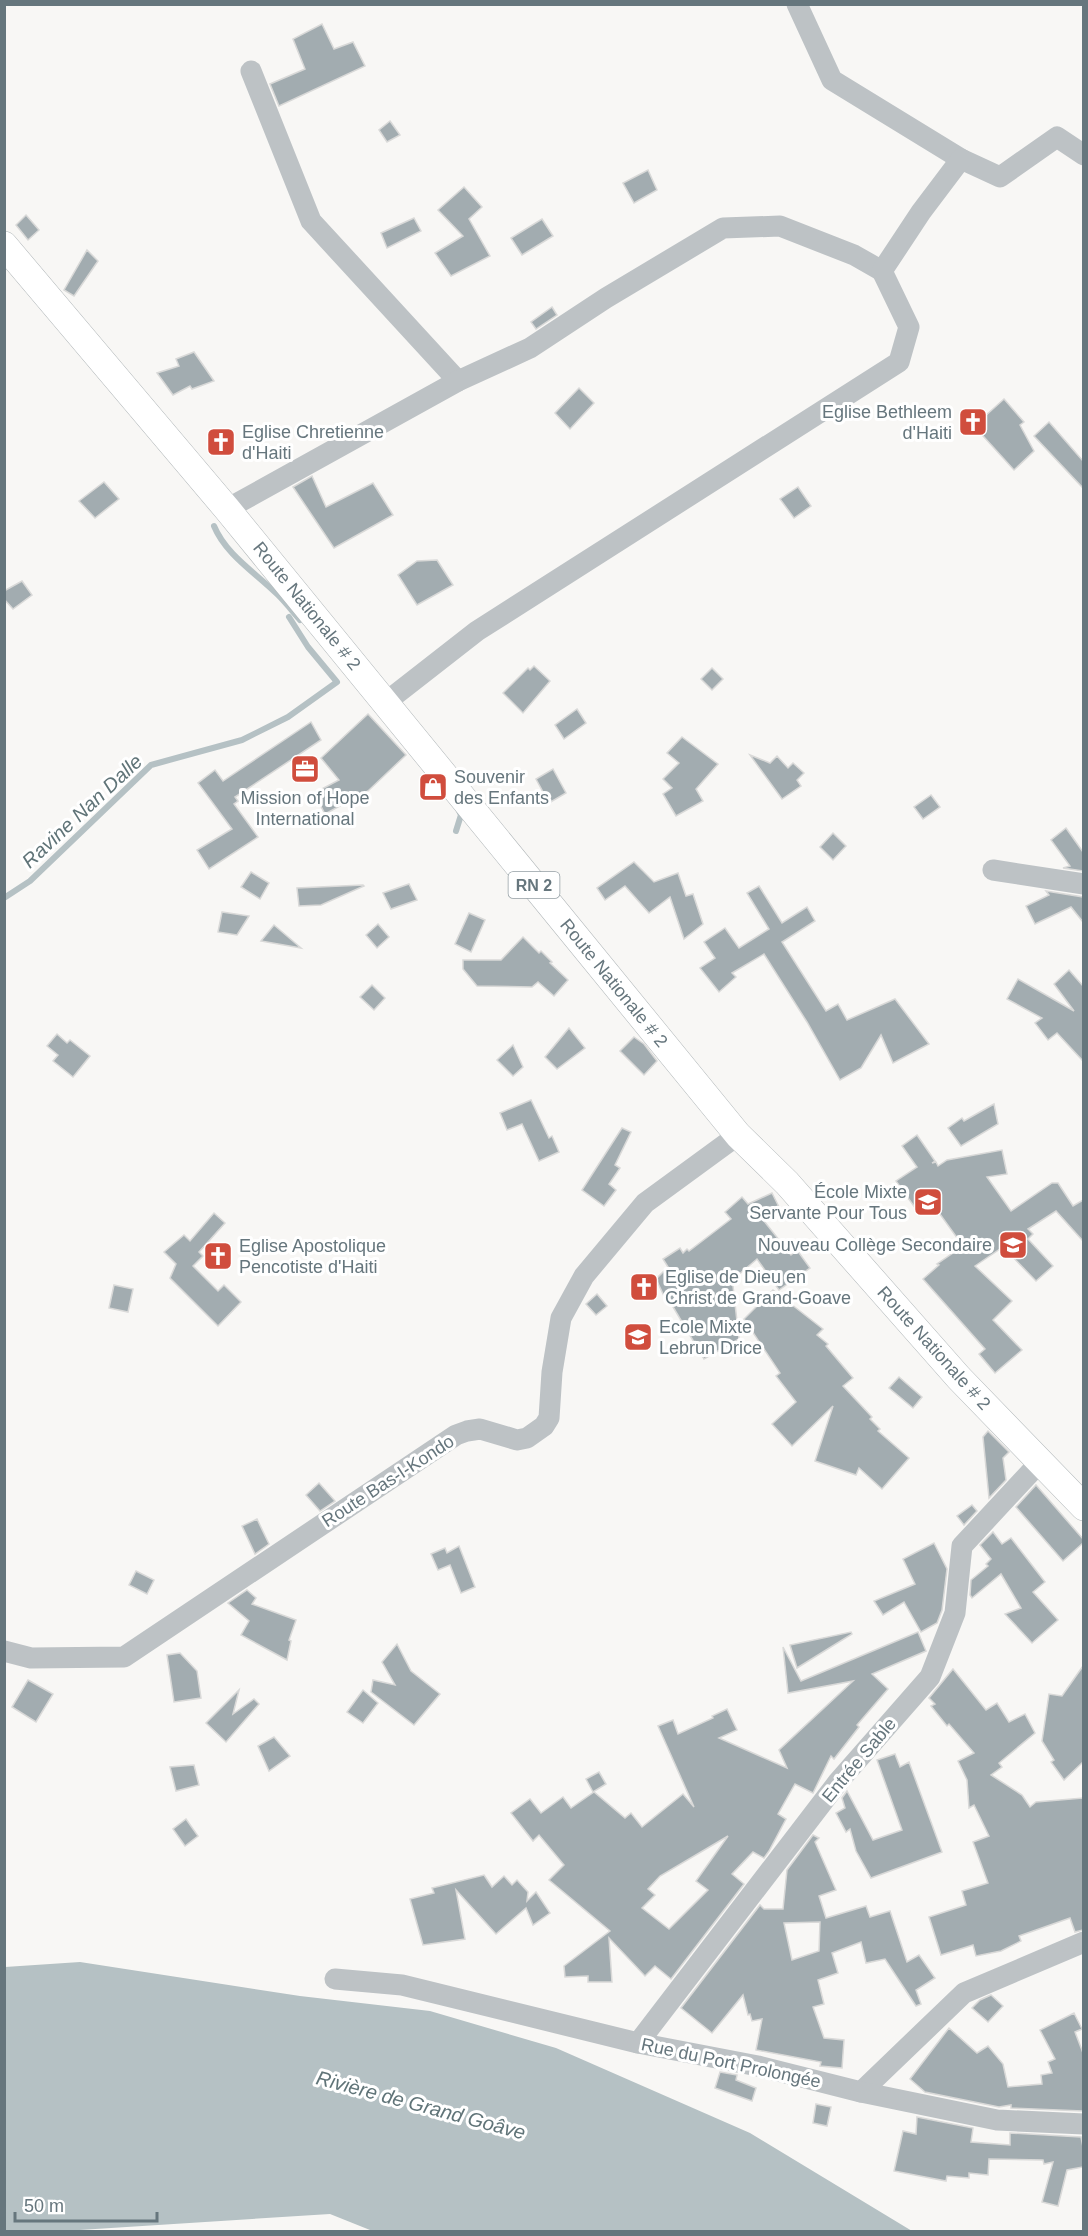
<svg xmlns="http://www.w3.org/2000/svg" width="1088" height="2236" font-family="Arial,sans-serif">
	<rect width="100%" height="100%" fill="#f8f7f5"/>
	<!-- water -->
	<path fill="#b5c1c4" d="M80,1962L300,1996L430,2011L556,2048L750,2133L912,2231L375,2232L330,2214L64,2231H5V1967Z"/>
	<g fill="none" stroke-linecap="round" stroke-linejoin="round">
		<!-- stream -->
		<g stroke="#b5c1c4" stroke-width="6">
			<path d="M214,526C226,555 256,573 278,595C286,603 293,612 300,620"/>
			<path d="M456,831L461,815L458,809"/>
			<path d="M4,898L30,881L151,765L242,740L288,717L337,682L308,647L289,617"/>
		</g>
	</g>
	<!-- building -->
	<g fill="#a2acb0" stroke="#d9d9d8" stroke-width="1.5" fill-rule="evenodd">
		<path d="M322,24L334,49L353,42L365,66L279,106L270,84L305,69L293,39Z"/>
		<path d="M390,121L400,135L387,142L379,130Z"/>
		<path d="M648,170L657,190L634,203L623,183Z"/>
		<path d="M464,187L482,207L469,219L490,256L451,276L435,253L463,236L438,210Z"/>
		<path d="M26,215L39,230L28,240L16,225Z"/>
		<path d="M414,218L421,231L387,248L381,233Z"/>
		<path d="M542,219L553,236L522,255L511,238Z"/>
		<path d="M87,250L98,261L74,296L64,290Z"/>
		<path d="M552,307L557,315L536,329L531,322Z"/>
		<path d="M194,352L214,381L192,389L190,386L173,395L157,373L179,366L176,359Z"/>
		<path d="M579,388L594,403L570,429L555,413Z"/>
		<path d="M1004,399L1024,422L1020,425L1034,451L1014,470L974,426Z"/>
		<path d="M1049,422L1083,461V488L1034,436Z"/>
		<path d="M312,476L326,507L373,483L393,515L334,548L293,487Z"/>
		<path d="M104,482L119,499L95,518L79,501Z"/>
		<path d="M798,487L811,506L794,518L780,499Z"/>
		<path d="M437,560L453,585L417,605L398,575L417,561Z"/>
		<path d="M22,581L32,595L13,609L4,599V591Z"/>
		<path d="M534,666L550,681L523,713L503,693L528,668L530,670Z"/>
		<path d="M712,668L723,679L712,690L701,679Z"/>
		<path d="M577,709L586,723L564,739L555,725Z"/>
		<path d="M368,714L406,755L368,791L325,814L314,793L339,780L321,758Z"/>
		<path d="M311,722L321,740L235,797L238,801L234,804L258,837L209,869L197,850L232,829L198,783L215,770L223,781Z"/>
		<path d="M682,737L718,764L696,789L703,801L676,816L663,794L672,788L663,779L679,763L667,753Z"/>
		<path d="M750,755L770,763L777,756L788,768L793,763L804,773L797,780L801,786L782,799Z"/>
		<path d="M553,769L566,793L549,803L536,779Z"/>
		<path d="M931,795L940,807L923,819L914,807Z"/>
		<path d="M1066,828L1083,852V871L1063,868L1070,866L1051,840Z"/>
		<path d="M833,833L846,846L833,860L820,847Z"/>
		<path d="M634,862L654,882L678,873L686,896L693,894L703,924L684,939L670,897L649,913L625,886L605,900L597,888Z"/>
		<path d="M251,872L269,883L260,899L241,887Z"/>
		<path d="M409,884L417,900L391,909L383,893Z"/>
		<path d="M363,885L364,886L321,905L299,906L297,888Z"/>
		<path d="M759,886L782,923L807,907L815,921L782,942L826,1011L838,1004L847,1020L895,999L929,1044L893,1063L881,1035L861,1068L840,1080L807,1022L764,954L732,973L736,977L719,992L700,968L715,958L704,942L725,928L739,948L769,929L747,893Z"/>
		<path d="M1046,891L1083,897V922L1071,907L1035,924L1026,906L1049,895Z"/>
		<path d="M222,912L249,916L237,935L218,932Z"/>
		<path d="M469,913L485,920L471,952L455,944Z"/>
		<path d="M378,924L389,937L377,948L366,935Z"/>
		<path d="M274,925L301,948L261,941Z"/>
		<path d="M523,937L539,953L541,951L552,962L550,963L568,980L554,996L538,982L532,987L477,986L463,969V960H501Z"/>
		<path d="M1069,970L1083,986V1061L1057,1033L1048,1040L1035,1023L1042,1018L1007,999L1018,979L1074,1011L1054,984Z"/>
		<path d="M372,985L385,998L374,1010L360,997Z"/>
		<path d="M569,1028L585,1048L557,1069L545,1057Z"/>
		<path d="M57,1034L67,1043L70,1040L90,1056L73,1077L53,1061L58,1055L47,1046Z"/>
		<path d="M634,1037L644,1044L657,1061L644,1075L620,1051Z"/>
		<path d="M513,1045L523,1067L513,1076L497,1060Z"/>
		<path d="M531,1100L549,1138L552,1136L559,1152L539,1161L522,1124L507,1130L500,1113Z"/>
		<path d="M994,1104L998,1124L961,1146L948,1128L962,1118L964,1121Z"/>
		<path d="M622,1128L631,1132L615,1165L620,1168L609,1184L616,1190L604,1206L582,1190Z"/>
		<path d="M917,1135L935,1161L932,1163L936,1162L938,1166L947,1160L1002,1150L1007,1174L987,1177L1011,1211L1052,1183H1058L1073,1206L1083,1200V1241L1056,1211L1028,1229L1033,1234L1028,1239L1053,1266L1036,1281L1003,1247L975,1266L1012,1301L993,1320L1022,1350L995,1373L979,1354L985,1349L923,1279L939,1265L937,1264L963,1246L932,1203L918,1212L896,1181L917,1167L902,1146Z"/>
		<path d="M772,1193L779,1207L760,1216L791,1255L797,1250L810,1268L779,1290L757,1259L730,1282L733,1286L739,1339L704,1359L666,1295L664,1296L656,1279L668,1267L663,1259L680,1248L683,1253L687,1249L689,1251L731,1219L725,1212L742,1197L748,1204Z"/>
		<path d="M214,1213L225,1223L199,1252L203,1256L193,1266L218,1291L224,1285L241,1302L218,1326L170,1278L176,1264L164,1252L184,1235L190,1241Z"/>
		<path d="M114,1285L133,1289L128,1312L109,1308Z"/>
		<path d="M773,1290L823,1329L817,1335L828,1344L826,1346L853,1378L843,1386L872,1417L870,1419L880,1429L878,1431L909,1458L882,1489L859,1468L856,1475L815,1461L833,1406L792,1446L772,1424L796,1402L776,1376L780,1373L744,1319Z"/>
		<path d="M597,1294L607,1306L596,1315L586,1304Z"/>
		<path d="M899,1377L922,1397L913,1408L889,1388Z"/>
		<path d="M988,1431L1009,1452L1003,1458L1006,1480L989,1498L983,1437Z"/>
		<path d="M319,1483L335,1501L320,1511L306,1495Z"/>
		<path d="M1036,1485L1083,1539V1543L1063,1561L1016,1507Z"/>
		<path d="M972,1505L977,1511L964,1525L957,1516Z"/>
		<path d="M257,1519L269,1544L255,1554L242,1526Z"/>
		<path d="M993,1532L1002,1544L1011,1538L1045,1582L1033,1592L1058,1620L1032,1643L1005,1614L1021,1608L1001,1574L972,1598L970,1595L971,1580L988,1566L986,1564L991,1559L980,1545Z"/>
		<path d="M934,1543L947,1569L942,1610L937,1623L921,1632L904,1602L883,1615L874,1601L915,1584L903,1559Z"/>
		<path d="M459,1546L475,1587L461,1593L450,1565L438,1570L431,1554L445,1548L447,1553Z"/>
		<path d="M136,1571L154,1580L147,1594L129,1585Z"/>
		<path d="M247,1590L256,1598L252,1604L296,1620L289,1640L291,1641L287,1660L241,1635L249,1621L228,1603Z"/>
		<path d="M851,1632L852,1634L797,1668L790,1645Z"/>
		<path d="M918,1632L926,1651L872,1674L888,1689L857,1725L859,1727L834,1759L831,1756L813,1793L795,1784L778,1814L786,1819L769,1851L764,1858L753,1852L732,1874L744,1884L671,1979L655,1966L645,1976L609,1938L612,1982H588V1976L565,1977L564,1966L610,1931L549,1880L564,1865L539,1835L533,1841L511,1813L530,1799L541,1813L563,1797L571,1808L594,1792L625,1818L631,1813L642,1827L683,1794L694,1807L658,1726L673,1720L678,1734L713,1718L712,1716L727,1709L737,1730L719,1738L787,1768L779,1750L853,1681L788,1693L783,1647L801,1681ZM728,1836L696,1881L708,1890L669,1929L642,1908L655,1895L648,1889L660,1876Z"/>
		<path d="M397,1644L411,1671L440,1694L414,1725L371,1692L373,1680L395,1685L382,1662Z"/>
		<path d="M180,1653L197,1671L201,1698L174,1702L167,1655Z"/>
		<path d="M1083,1666V1762L1064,1780L1051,1762L1054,1760L1042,1741L1049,1694L1062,1696Z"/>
		<path d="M953,1669L986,1710L997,1703L1009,1722L1025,1714L1035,1733L999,1763L1002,1767L991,1775L1022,1795L1030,1807L1036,1802L1083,1798V1930L1075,1932L1070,1918L1019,1936L1021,1941L1001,1951L976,1956L973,1945L941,1955L929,1917L966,1905L962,1891L988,1883L973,1842L989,1836L974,1805L969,1808L967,1780L958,1761L974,1753L949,1724L947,1726L931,1706L935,1704L929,1698Z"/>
		<path d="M28,1680L53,1694L36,1722L12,1707Z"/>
		<path d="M239,1690L233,1714L254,1699L259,1704L226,1742L206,1723Z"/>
		<path d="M363,1690L378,1703L363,1723L347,1712Z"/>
		<path d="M274,1737L290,1756L269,1771L258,1746Z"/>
		<path d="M895,1754L900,1767L909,1762L942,1852L871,1878L856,1851L850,1829L846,1832L836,1813L845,1808L842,1798L847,1791L873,1840L902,1830L877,1760Z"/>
		<path d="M194,1765L199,1785L176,1791L170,1767Z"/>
		<path d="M599,1772L606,1784L593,1792L586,1779Z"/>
		<path d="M186,1819L198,1836L185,1846L173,1829Z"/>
		<path d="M813,1835L819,1838L815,1842L836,1890L819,1896L826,1918L866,1906L870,1917L890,1911L907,1962L919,1955L935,1978L916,1990L921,2004L916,2006L885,1959L866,1963L861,1942L832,1953L838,1973L818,1980L824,2004L813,2007L824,2038L844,2040L842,2068L820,2066L821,2062L756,2050L762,2019L752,2021L750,2014L748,2015L743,1995L712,2033L681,2008L760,1905L764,1909H783L787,1870ZM820,1922L819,1951L792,1960L784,1923Z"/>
		<path d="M484,1875L492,1887L504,1876L512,1885L517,1880L528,1892L527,1901L536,1892L550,1913L533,1925L526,1908L496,1934L456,1890L465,1939L423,1945L410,1899L434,1893L432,1888Z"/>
		<path d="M991,1995L1003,2006L988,2022L972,2008L980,2000Z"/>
		<path d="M1074,2013L1082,2029L1075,2032L1083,2053V2111L1011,2108V2105L999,2107L925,2092L910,2079L949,2028L977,2053L988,2046L1003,2064L1008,2087L1042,2084L1041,2075L1052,2073L1048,2062L1055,2059L1040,2030Z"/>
		<path d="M720,2072L737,2075L736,2080L756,2088L752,2101L715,2088Z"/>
		<path d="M816,2104L831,2107L827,2126L813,2123Z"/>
		<path d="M917,2117L973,2128L971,2142L1010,2145V2133L1081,2137L1083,2147V2167L1067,2170L1058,2206L1042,2202L1053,2162L1044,2164L1043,2160L989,2159L988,2175L969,2173V2178L947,2176L946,2181L894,2171L903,2131L916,2134Z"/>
	</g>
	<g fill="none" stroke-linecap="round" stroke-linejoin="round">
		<!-- major casing -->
		<g stroke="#b1b7b9" stroke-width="28">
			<path id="major" d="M4,245L227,509L738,1135L787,1183L959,1378L1084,1507"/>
		</g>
		<!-- minor -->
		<g stroke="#bdc2c5" stroke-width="21">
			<path d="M797,4L832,80L961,159L1000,177L1057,137L1084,155"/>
			<path d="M251,71L311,221L458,381"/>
			<path d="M227,509L458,381L530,348L606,298L723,228L780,226L854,255L882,271"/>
			<path d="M386,702L477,631L899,362L909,327L882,271L921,212L961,159"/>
			<path d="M993,870L1084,884"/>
			<path d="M4,1651L31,1658L124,1657L456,1435L467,1431L480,1429L517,1440L527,1438L544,1426L549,1418L552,1372L561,1318L584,1276L645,1203L738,1135"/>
			<path d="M335,1979L402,1985L638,2043L758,2066L861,2092L964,1993L1084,1942"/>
			<path d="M638,2043L838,1782L930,1677L955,1613L962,1546L1040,1462"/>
			<path d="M861,2092L997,2120L1084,2124"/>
		</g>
		<!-- major -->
		<use href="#major" stroke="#fff" stroke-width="27"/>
	</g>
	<!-- icons -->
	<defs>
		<g id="church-square" transform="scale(1.5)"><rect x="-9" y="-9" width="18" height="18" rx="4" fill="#d04d3d" stroke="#fff"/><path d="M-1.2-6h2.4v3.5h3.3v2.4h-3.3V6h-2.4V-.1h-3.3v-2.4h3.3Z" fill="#fff"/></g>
		<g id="office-square" transform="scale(1.5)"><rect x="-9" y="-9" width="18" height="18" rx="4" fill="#d04d3d" stroke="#fff"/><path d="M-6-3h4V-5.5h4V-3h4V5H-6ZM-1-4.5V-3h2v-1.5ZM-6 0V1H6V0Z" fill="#fff"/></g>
		<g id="shop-square" transform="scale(1.5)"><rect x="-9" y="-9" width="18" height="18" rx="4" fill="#d04d3d" stroke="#fff"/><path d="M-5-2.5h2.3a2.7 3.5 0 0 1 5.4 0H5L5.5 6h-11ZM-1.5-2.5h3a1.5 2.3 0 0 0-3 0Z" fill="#fff"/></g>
		<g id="school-square" transform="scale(1.5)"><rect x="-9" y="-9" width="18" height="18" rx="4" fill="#d04d3d" stroke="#fff"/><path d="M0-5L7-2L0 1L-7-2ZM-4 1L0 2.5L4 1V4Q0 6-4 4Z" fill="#fff"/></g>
	</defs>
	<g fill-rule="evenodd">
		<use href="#church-square" x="973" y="422"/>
		<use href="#church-square" x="221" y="442"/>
		<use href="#office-square" x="305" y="769"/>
		<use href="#shop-square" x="433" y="787"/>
		<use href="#school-square" x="928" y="1202"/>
		<use href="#school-square" x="1013" y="1245"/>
		<use href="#church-square" x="218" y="1256"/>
		<use href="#church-square" x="644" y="1287"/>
		<use href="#school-square" x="638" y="1337"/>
	</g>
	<g text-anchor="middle" stroke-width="6" stroke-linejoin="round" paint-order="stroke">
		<!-- shield labels -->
		<rect fill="#fff" stroke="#949fa4" stroke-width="1.5" x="508.5" y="872" width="51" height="26" rx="4.5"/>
		<g font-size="16" font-weight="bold" fill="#66767d">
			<text x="534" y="891">RN 2</text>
		</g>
		<!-- poi labels -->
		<g font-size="18" fill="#66767d" stroke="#fff" text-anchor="start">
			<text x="952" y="418" text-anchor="end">Eglise Bethleem<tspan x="952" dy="21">d'Haiti</tspan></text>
			<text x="242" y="438">Eglise Chretienne<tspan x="242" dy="21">d'Haiti</tspan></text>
			<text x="454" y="783">Souvenir<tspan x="454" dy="21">des Enfants</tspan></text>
			<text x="305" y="804" text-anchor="middle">Mission of Hope<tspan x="305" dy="21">International</tspan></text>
			<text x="907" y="1198" text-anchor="end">École Mixte<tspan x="907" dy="21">Servante Pour Tous</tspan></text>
			<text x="992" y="1251" text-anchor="end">Nouveau Collège Secondaire</text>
			<text x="239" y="1252">Eglise Apostolique<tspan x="239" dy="21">Pencotiste d'Haiti</tspan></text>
			<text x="665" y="1283">Eglise de Dieu en<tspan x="665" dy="21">Christ de Grand-Goave</tspan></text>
			<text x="659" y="1333">Ecole Mixte<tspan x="659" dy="21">Lebrun Drice</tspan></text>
		</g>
		<!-- street labels -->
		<g font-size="18" fill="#66767d" stroke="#fff">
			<text transform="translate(307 606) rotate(51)" y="6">Route Nationale # 2</text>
			<text transform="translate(614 983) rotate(51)" y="6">Route Nationale # 2</text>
			<text transform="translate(934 1348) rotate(48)" y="6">Route Nationale # 2</text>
			<text transform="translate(388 1481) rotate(-33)" y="6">Route Bas-I-Kondo</text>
			<text transform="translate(859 1760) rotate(-50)" y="6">Entrée Sable</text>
			<text transform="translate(731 2063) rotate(12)" y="6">Rue du Port Prolongée</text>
		</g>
		<!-- water labels -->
		<g font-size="20" font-style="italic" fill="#607478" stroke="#fff">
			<text transform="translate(82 811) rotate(-43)" y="7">Ravine Nan Dalle</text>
			<text transform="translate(421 2105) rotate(15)" y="7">Rivière de Grand Goâve</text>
		</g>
	</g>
	<!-- border -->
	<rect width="1088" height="2236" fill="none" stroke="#66767d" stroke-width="12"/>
	<!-- scale -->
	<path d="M15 2212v9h142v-9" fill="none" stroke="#66767d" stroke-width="3"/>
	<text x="24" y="2212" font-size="18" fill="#66767d" stroke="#ffffff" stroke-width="4.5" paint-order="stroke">50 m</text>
</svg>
